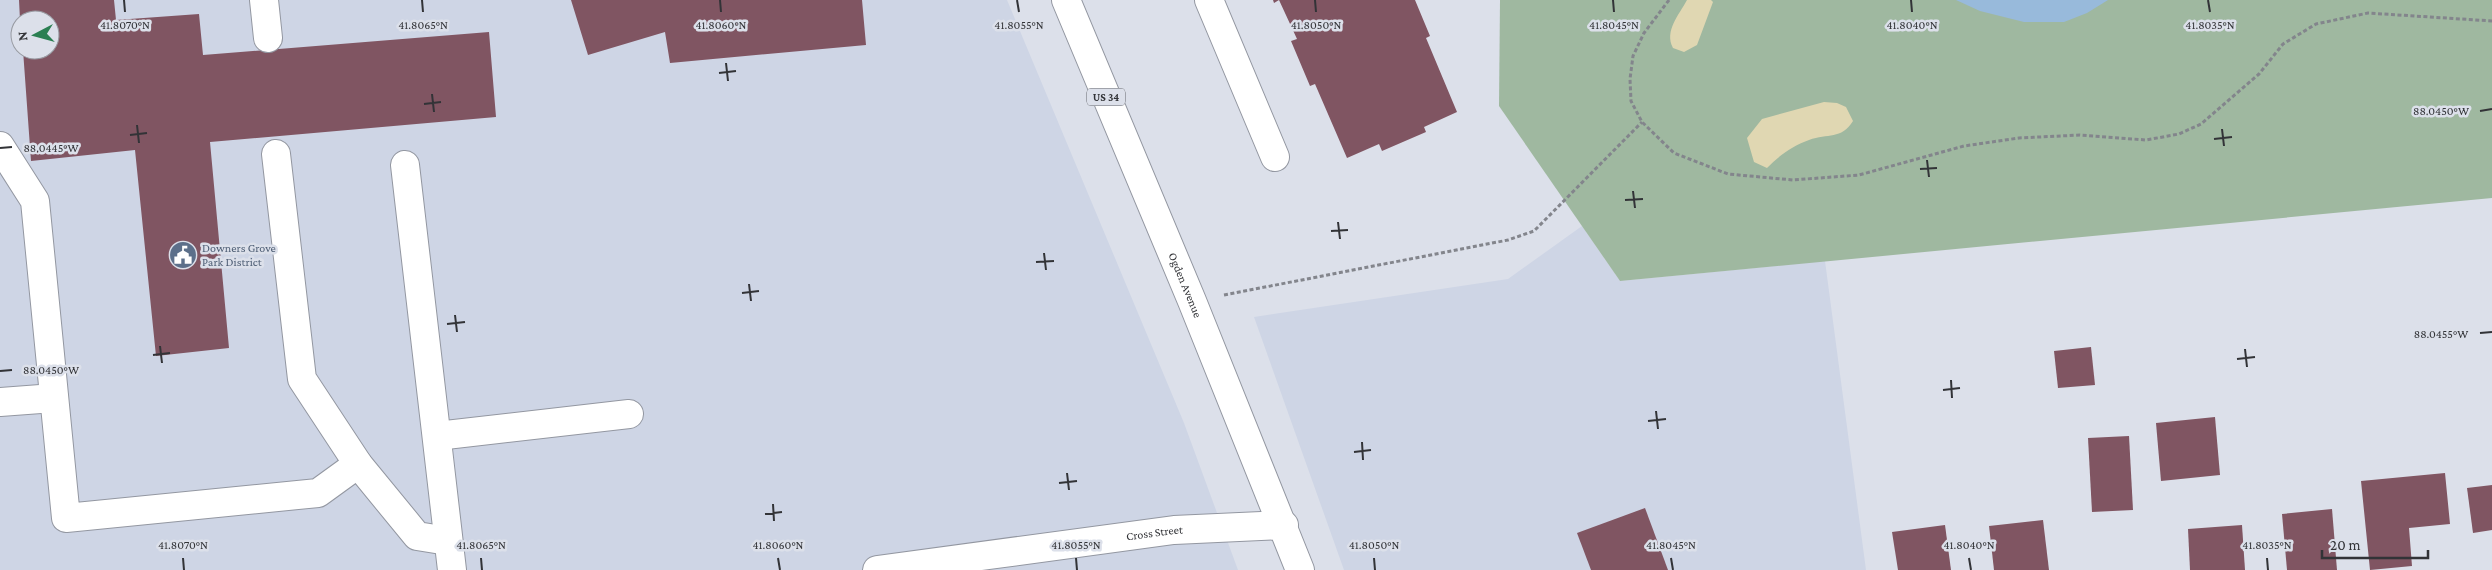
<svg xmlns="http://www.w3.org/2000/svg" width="2492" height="570" font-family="'Crimson Pro',serif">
	<rect width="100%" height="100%" fill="#dce0ea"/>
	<!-- built -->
	<g fill="#ced5e5" fill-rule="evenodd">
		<path d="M0,0H1007L1184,423L1238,570H0ZM20,20H50V50H20Z"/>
		<path d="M1582,226L1620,281L1825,261L1866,570H1344L1254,317L1508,279Z"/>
	</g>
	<!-- green -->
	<path fill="#9fb8a0" d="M1500,0H2492V198L1620,281L1499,106Z"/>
	<!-- sand -->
	<g fill="#e0d7b2">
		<path d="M1687,0H1711L1713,2L1697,45L1684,52L1673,48C1664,31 1679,15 1687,0Z"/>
		<path d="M1824,102L1837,103L1846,107L1853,121C1841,140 1828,133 1809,140C1792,146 1780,155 1767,168L1754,162L1747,138L1762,119Z"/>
	</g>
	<!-- water -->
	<path fill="#98badb" d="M1956,0H2108L2087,13L2064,22H2024L1980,11Z"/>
	<!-- building -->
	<g fill="#805562">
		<path d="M19,0H114L116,20L199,14L203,55L489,32L496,117L210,142L229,348L156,356L135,150L31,161L23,50H50V20H20Z"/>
		<path d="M571,0H862L866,45L670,63L665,32L588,55Z"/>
		<path d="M1273,0H1415L1430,36L1426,38L1457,112L1424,127L1426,132L1382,151L1379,144L1347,158L1315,84L1310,86L1291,41L1297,39L1279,0L1274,3Z"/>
		<path d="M2091,347L2095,385L2058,388L2054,351Z"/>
		<path d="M2215,417L2220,475L2161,481L2156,423Z"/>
		<path d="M2129,436L2133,510L2092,512L2088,438Z"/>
		<path d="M2445,473L2450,524L2409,528L2412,566L2370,570L2361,481Z"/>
		<path d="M2492,485V530L2473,533L2467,488Z"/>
		<path d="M1645,508L1668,570H1591L1577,533Z"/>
		<path d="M2332,509L2337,570H2287L2282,514Z"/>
		<path d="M2043,520L2049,570H1994L1989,526Z"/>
		<path d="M1945,525L1951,570H1898L1892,532Z"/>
		<path d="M2242,525L2245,570H2190L2188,529Z"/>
	</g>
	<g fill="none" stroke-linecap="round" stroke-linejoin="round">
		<!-- minor casing -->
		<g stroke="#9397a1" stroke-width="30">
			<g id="minor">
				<path d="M264,0L268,38"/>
				<path d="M1209,0L1275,157"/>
				<path d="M0,146L35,201L66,518L318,493L358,464"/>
				<path d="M276,154L302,379L358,464L417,536L448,541"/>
				<path d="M405,165L452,570"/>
				<path d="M0,402L54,398"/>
				<path d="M437,436L629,414"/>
				<path id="s1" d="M877,570L1174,530L1284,525"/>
			</g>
		</g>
		<!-- major casing -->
		<g stroke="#9397a1" stroke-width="30">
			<g id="major">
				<path id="s2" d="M1066,0L1192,301L1300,570"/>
			</g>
		</g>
		<!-- path -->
		<g stroke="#83858c" stroke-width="3" stroke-dasharray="4 2.5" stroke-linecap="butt">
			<path d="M1669,0L1644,33L1633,56L1630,79L1631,101L1642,122L1674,153L1728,174L1793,180L1859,175L1964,146L2019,138L2080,135L2146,140L2179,134L2201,124L2259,74L2283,44L2316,24L2368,13L2492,21"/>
			<path d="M1224,295L1508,240L1534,231L1642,122"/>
		</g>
		<!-- minor -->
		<use href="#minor" stroke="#fff" stroke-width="28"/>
		<!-- major -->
		<use href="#major" stroke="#fff" stroke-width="28"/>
	</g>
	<!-- ticks -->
	<path fill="none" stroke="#323337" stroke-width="2" d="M124,0L125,12M422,0L423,12M720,0L721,12M1017,0L1019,12M1315,0L1316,12M1613,0L1614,12M1911,0L1912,12M2208,0L2210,12M726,63L728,81M719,73L736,71M432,94L434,112M424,104L441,102M2480,111L2492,109M137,125L139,143M2222,129L2224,146M130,135L147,133M2214,139L2232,137M0,148L12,147M1927,160L1929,177M1920,169L1937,168M1633,191L1635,208M1625,200L1643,199M1338,222L1340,239M1331,231L1348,230M1044,253L1046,270M1036,262L1054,261M749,284L751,301M742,293L759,291M455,315L457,332M447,324L465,322M2480,333L2492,332M160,346L162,363M2245,349L2247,367M153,355L170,353M2237,359L2255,357M0,371L12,370M1951,380L1952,398M1943,390L1960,388M1656,411L1658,429M1648,421L1666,419M1362,442L1363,460M1354,452L1371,450M1067,473L1069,490M1059,483L1077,481M773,504L774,521M765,514L782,512M183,558L184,570M481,558L482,570M778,558L780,570M1076,558L1077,570M1374,558L1375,570M1671,558L1673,570M1969,558L1971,570M2267,558L2268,570"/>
	<!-- icons -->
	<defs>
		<g id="civic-disc" transform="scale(1.4375)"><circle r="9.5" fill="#5c6f8a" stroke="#dce0ea"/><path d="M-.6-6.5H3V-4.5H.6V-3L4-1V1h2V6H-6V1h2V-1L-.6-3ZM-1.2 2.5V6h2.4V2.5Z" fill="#fff"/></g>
	</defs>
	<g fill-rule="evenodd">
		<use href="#civic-disc" x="183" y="255"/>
	</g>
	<g text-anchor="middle" stroke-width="5" stroke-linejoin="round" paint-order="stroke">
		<!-- shield labels -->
		<rect fill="#dce0ea" stroke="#65676d" stroke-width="1" x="1087" y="88.5" width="38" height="17" rx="4"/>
		<g font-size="11" font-weight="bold" fill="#323337">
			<text x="1106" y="101">US 34</text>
		</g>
		<!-- service labels -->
		<g font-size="12" fill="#4e5e75" stroke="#dce0ea" text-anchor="start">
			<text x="202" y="252">Downers Grove<tspan x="202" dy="14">Park District</tspan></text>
		</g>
		<!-- street labels -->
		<g font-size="12" fill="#323337" stroke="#dce0ea">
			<text dy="4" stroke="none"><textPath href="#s2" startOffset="309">Ogden Avenue</textPath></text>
			<text dy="4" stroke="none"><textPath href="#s1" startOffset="280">Cross Street</textPath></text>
		</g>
	</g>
	<g font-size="12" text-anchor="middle" fill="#323337" stroke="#dce0ea" stroke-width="5" stroke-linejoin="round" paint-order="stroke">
		<text x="125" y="29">41.8070°N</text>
		<text x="423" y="29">41.8065°N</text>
		<text x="721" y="29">41.8060°N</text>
		<text x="1019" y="29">41.8055°N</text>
		<text x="1316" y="29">41.8050°N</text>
		<text x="1614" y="29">41.8045°N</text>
		<text x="1912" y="29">41.8040°N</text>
		<text x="2210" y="29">41.8035°N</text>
		<text x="2441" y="115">88.0450°W</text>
		<text x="51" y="152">88.0445°W</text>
		<text x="2441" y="338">88.0455°W</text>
		<text x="51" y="374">88.0450°W</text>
		<text x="183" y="549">41.8070°N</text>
		<text x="481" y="549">41.8065°N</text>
		<text x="778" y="549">41.8060°N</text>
		<text x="1076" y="549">41.8055°N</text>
		<text x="1374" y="549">41.8050°N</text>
		<text x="1671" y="549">41.8045°N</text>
		<text x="1969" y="549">41.8040°N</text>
		<text x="2267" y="549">41.8035°N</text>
	</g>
	<!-- north arrow -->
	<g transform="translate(35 35) rotate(264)"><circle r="24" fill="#dce0ea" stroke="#989ba2"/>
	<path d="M0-4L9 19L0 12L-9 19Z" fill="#2a7f52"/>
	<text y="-8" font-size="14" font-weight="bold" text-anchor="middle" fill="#323337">N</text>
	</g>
	<!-- scale -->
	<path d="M2322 550v8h106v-8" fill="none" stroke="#323337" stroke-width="2.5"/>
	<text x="2330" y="550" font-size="15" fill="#323337" stroke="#dce0ea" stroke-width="4" paint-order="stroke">20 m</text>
</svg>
